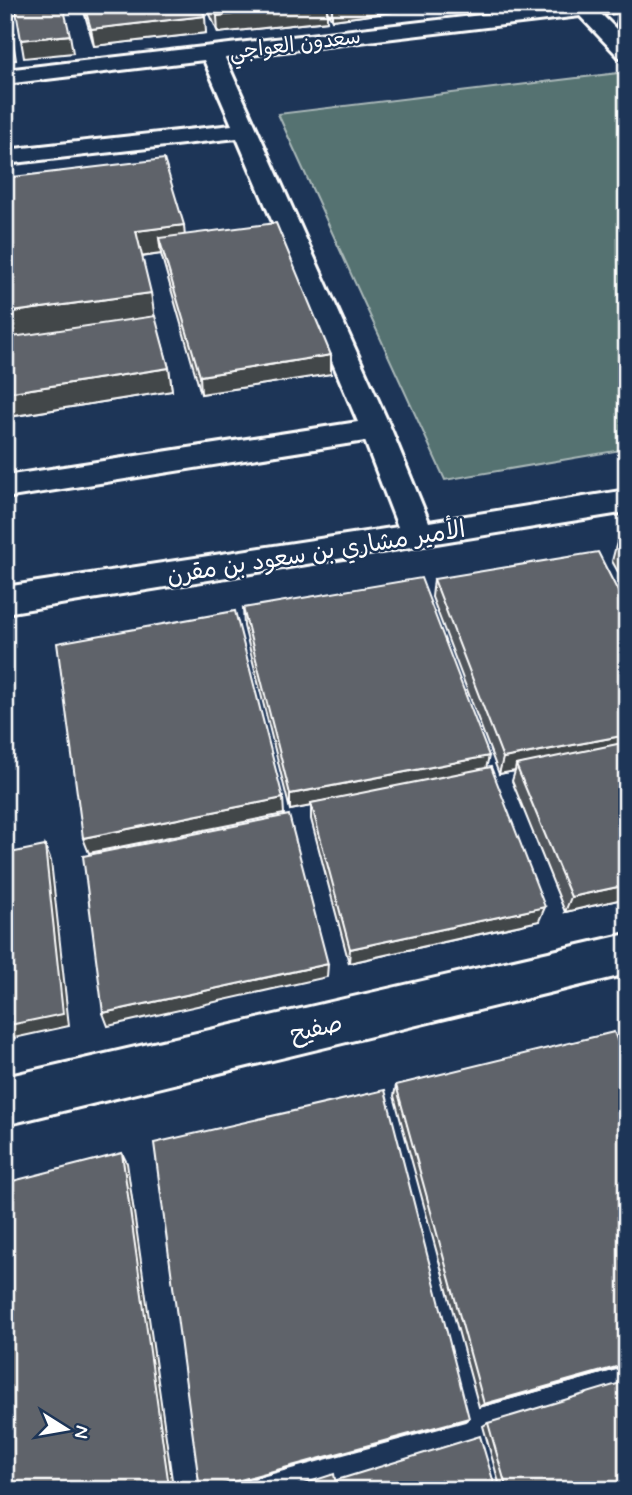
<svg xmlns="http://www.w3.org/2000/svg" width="632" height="1495" font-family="Mynerve,'Playpen Sans Arabic',sans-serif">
	<rect width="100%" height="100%" fill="#1d3557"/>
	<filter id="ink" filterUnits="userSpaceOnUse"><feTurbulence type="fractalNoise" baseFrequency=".0143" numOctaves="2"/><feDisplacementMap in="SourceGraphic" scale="14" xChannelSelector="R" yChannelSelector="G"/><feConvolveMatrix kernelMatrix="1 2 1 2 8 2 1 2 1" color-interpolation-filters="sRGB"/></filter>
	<g filter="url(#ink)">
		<!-- green -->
		<path fill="#547271" stroke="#aab8b8" stroke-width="2" d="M627,72V449L445,480L278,114Z"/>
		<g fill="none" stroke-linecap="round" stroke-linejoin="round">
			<!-- minor casing -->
			<g stroke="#fff" stroke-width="6">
				<g id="minor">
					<path d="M568,5H627V10L601,14L627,40V58L619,57L580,16L225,58L391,429L429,522L627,490V512L5,613V587L398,527L365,441L5,498V476L358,422L237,138L5,164V150L232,125L204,60L5,84V70Z"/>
					<path d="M627,934V974L5,1125V1077Z"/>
				</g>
			</g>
			<!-- minor -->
			<use href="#minor" fill="#1d3557" fill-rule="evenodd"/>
		</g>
		<!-- wall -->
		<g fill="#51565b" stroke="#fff" stroke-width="2">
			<path d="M82,5H200L206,33L94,46Z"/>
			<path d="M206,5H401L400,11L332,20L327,11V21L218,33Z"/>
			<path d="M620,6H627V35L616,24Z"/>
			<path d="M5,178L185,235L331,355V374L201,394L161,254L142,257L154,316L169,368L172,391L8,417L5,406Z"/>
			<path d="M627,541V588L612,561L617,542Z"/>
			<path d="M434,579L627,609V898L565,912L512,781L515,771L499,774L432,597Z"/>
			<path d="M243,608L486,768L539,921L349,963L311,819V806L290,810L244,626Z"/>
			<path d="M627,1033V1366L479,1407L394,1096L396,1085L616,1039L619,1034Z"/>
			<path d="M488,1423L627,1490H501L483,1426Z"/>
		</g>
		<!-- shaded-wall -->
		<g fill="#42464a" stroke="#fff" stroke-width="2">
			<path d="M7,5L16,60L5,61V43Z"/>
			<path d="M313,5H327V21L218,33L217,16Z"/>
			<path d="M332,5H401L400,11L332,20Z"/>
			<path d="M410,5H458L409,11Z"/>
			<path d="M205,16L206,33L94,46L91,29Z"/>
			<path d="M70,35L73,53L24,58L21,40Z"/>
			<path d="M184,225L186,251L159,238L161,254L139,257L136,231Z"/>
			<path d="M151,293L155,319L5,340V313Z"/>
			<path d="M331,355V374L201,394L200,376Z"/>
			<path d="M169,368L172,391L8,417L5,406V393Z"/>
			<path d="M627,735V750L516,765L515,771L499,774L503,758Z"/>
			<path d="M489,756L485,773L311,803V806L290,810V794Z"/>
			<path d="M283,798L284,814L89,853L83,838Z"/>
			<path d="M45,846L51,861L69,1026L5,1040V1026Z"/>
			<path d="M627,885V898L565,912L571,897Z"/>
			<path d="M545,907L539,921L349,963L350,949Z"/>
			<path d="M328,964L327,977L108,1026L103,1013Z"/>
			<path d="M122,1153L127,1163L173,1487L166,1490H158Z"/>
			<path d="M627,1364V1366L479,1407L484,1404Z"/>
			<path d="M469,1418L465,1421L210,1490H203Z"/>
		</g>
		<!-- building -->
		<g fill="#5e646a" stroke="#fff" stroke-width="2">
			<path d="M5,5H6L12,42L5,43Z"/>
			<path d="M15,5H63L70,35L21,40Z"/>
			<path d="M84,5H200L205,16L91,29Z"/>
			<path d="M212,5H313L217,16Z"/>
			<path d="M620,6H627V14Z"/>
			<path d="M164,159L184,225L136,231L151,293L5,313V178Z"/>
			<path d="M276,223L331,355L200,376L159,238Z"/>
			<path d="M155,316L169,368L5,393V338Z"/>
			<path d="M627,541V559L617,542Z"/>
			<path d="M598,552L627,609V735L503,758L434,579Z"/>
			<path d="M421,578L489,756L290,794L243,608Z"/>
			<path d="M235,611L283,798L83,838L57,643Z"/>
			<path d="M627,742V885L571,897L516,765Z"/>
			<path d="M491,767L545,907L350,949L311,803Z"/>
			<path d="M289,815L328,964L103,1013L83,856Z"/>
			<path d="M45,846L63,1014L5,1026V854Z"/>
			<path d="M614,1032L627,1065V1364L484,1404L396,1085Z"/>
			<path d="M627,1033V1053L619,1034Z"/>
			<path d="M385,1090L469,1418L203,1490H200L154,1143Z"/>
			<path d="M122,1153L169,1486L158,1490H5V1183Z"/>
			<path d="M627,1381V1490H507L488,1423Z"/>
			<path d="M480,1436L496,1490H339L337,1480Z"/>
			<path d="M334,1474L337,1490H285Z"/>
		</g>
	</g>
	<g text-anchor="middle" stroke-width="5" stroke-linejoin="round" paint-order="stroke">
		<!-- far-street labels -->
		<g font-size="21" fill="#fff" stroke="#1d3557">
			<text transform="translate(295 44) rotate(-7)" y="7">سعدون العواجي</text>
		</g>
		<!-- street labels -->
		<g font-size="24" fill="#fff" stroke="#1d3557">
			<text transform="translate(316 552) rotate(-9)" y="8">الأمير مشاري بن سعود بن مقرن</text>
			<text transform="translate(316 1028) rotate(-13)" y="8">صفيح</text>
		</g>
	</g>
	<!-- margin -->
	<rect width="632" height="1495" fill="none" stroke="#1d3557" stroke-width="28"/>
	<rect x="14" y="14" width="604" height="1467" fill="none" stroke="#fff" stroke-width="2.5" filter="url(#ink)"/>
	<!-- north arrow -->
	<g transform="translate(66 1429) rotate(101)" stroke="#1d3557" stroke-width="5" paint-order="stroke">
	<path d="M0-5L12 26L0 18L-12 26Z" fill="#ffffff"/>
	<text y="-10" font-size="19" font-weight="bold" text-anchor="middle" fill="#ffffff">N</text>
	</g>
</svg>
